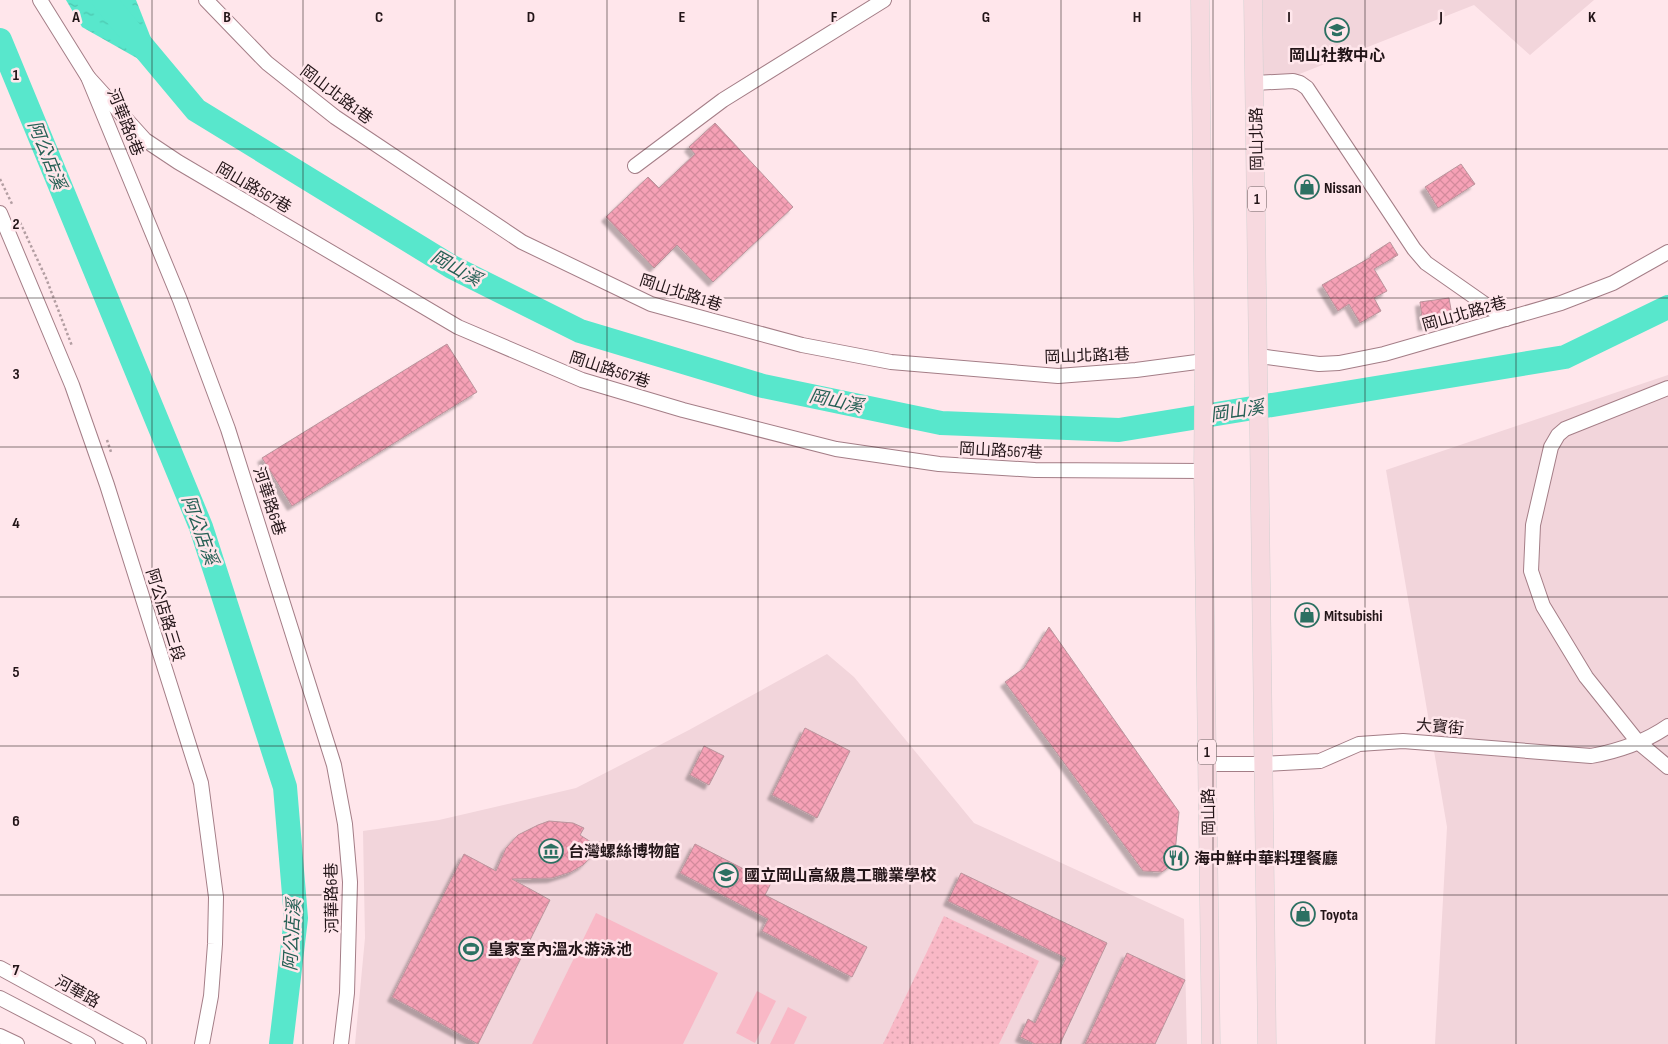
<svg xmlns="http://www.w3.org/2000/svg" width="1668" height="1044" font-family="'Sofia Sans Condensed','Noto Sans TC',sans-serif">
	<defs>
		<pattern id="grass-dots" width="8" height="8" patternUnits="userSpaceOnUse" patternTransform="scale(1.25)"><rect width="8" height="8" fill="#f9b8c6"/><path d="M2 2h.1M6 6h.1" fill="none" stroke="#d59da9" stroke-width="1.8" stroke-linecap="round"/></pattern>
		<pattern id="water-ripples" width="26" height="14" patternUnits="userSpaceOnUse" patternTransform="scale(1.25)"><rect width="26" height="14" fill="#58e7cc"/><path d="M2 4q2-2 4 0t4 0M15 11q2-2 4 0t4 0" fill="none" stroke="#4cc5ae"/></pattern>
		<pattern id="building-cross-hatch" width="8" height="8" patternUnits="userSpaceOnUse" patternTransform="scale(1.25)"><rect width="8" height="8" fill="#f6a1b6"/><path d="M0 0l8 8M0 8l8-8" fill="none" stroke="#d38a9c"/></pattern>
		<filter id="shadow"><feDropShadow dx="-4.5" dy="4.5" stdDeviation="1" flood-color="#0004"/></filter>
	</defs>
	<rect width="100%" height="100%" fill="#ffe6eb"/>
	<!-- built -->
	<g fill="#f2d5db">
		<path d="M1262,0H1594L1530,55L1474,5L1297,75L1262,77Z"/>
		<path d="M1668,375V1044H1435L1447,827L1386,470Z"/>
		<path d="M827,654L854,677L974,823L1184,919L1187,1044H355L365,938L363,831L439,820L576,788L689,730Z"/>
	</g>
	<!-- grass -->
	<path fill="url(#grass-dots)" d="M944,916L1039,961L999,1044H883Z"/>
	<!-- garden -->
	<g fill="#f9b8c6">
		<path d="M596,913L718,973L683,1044H532Z"/>
		<path d="M757,991L776,1001L755,1043L736,1033Z"/>
		<path d="M788,1007L807,1017L794,1044H770Z"/>
	</g>
	<!-- water -->
	<path fill="url(#water-ripples)" d="M66,0H136L165,74L82,27Z"/>
	<g fill="none" stroke-linecap="round" stroke-linejoin="round">
		<!-- river -->
		<g stroke="#58e7cc" stroke-width="24">
			<path d="M104,0L196,110L452,267L580,331L763,386L941,423L1119,430L1565,357L1668,307"/>
			<path d="M0,40L201,527L285,787L296,918L281,1044"/>
		</g>
	</g>
	<!-- building -->
	<g fill="url(#building-cross-hatch)" stroke="#ba949c" filter="url(#shadow)">
		<path d="M715,123L793,207L713,282L677,245L654,268L606,217L648,177L659,188L695,154L689,147Z"/>
		<path d="M1461,164L1475,184L1438,208L1425,187Z"/>
		<path d="M1390,242L1398,255L1374,269L1387,291L1374,298L1381,311L1360,323L1349,304L1338,311L1322,285L1371,257L1370,255Z"/>
		<path d="M1449,298L1453,321L1423,326L1420,302Z"/>
		<path d="M447,344L477,392L292,506L262,458Z"/>
		<path d="M1049,627L1179,812L1174,863L1162,872L1143,871L1005,682L1024,668Z"/>
		<path d="M805,728L850,751L817,818L772,795Z"/>
		<path d="M704,746L724,756L709,785L690,775Z"/>
		<path d="M549,821L573,823L584,828L580,835L591,842H605L583,865L571,872L552,878L512,879L550,900L478,1044L392,997L464,854L496,871L506,848L518,835L538,825Z"/>
		<path d="M695,844L771,883L765,895L867,947L852,977L762,931L768,919L680,873Z"/>
		<path d="M961,873L1107,943L1060,1044H1035L1020,1037L1028,1019L1035,1023L1066,958L948,901Z"/>
		<path d="M1127,953L1185,980L1155,1044H1085Z"/>
	</g>
	<g fill="none" stroke-linecap="round" stroke-linejoin="round">
		<!-- minor casing -->
		<g stroke="#a47e87" stroke-width="16">
			<g id="minor">
				<path d="M40,0L88,77L180,300L228,429L334,765L345,824L350,882L347,993L341,1044"/>
				<path d="M206,0L267,63L335,117L522,242L651,304L802,345L891,362L1058,376L1136,370L1204,361"/>
				<path d="M88,77L145,140L178,162L458,327L582,380L683,410L836,449L939,464L1035,470L1203,471"/>
				<path d="M1255,83L1293,81L1300,83L1307,88L1414,249L1426,263L1506,319"/>
				<path d="M635,166L723,100L884,0"/>
				<path d="M0,213L72,385L107,485L201,783L216,897L215,944L211,996L202,1044"/>
				<path d="M1259,356L1319,364L1339,363L1384,354L1561,303L1613,283L1668,252"/>
				<path d="M1668,388L1565,429L1558,435L1551,447L1533,525L1531,571L1543,606L1586,677L1638,742L1668,767"/>
				<path d="M1207,764H1263L1320,761L1359,744L1403,741L1591,756C1618,751 1645,742 1668,726"/>
				<path d="M0,968L139,1044"/>
				<path d="M0,998L88,1044"/>
				<path d="M0,1036L17,1044"/>
			</g>
		</g>
		<!-- major casing -->
		<g stroke="#d3d0d1" stroke-width="19">
			<g id="major">
				<path d="M1200,0L1204,361L1203,471L1211,1044"/>
				<path d="M1253,0C1259,348 1262,696 1267,1044"/>
			</g>
		</g>
		<!-- path -->
		<g stroke="#b39ea2" stroke-width="2.5" stroke-dasharray="2.5 2.5" stroke-linecap="butt">
			<path d="M0,179L13,206"/>
			<path d="M18,218L46,278L72,346"/>
			<path d="M107,440L111,452"/>
		</g>
		<!-- minor -->
		<use href="#minor" stroke="#fff" stroke-width="14"/>
		<!-- major -->
		<use href="#major" stroke="#f7d9df" stroke-width="18"/>
	</g>
	<!-- grid -->
	<path fill="none" stroke="#231518" stroke-width="1" stroke-opacity="0.55" d="M152,0V1044M303,0V1044M455,0V1044M607,0V1044M758,0V1044M910,0V1044M1061,0V1044M1213,0V1044M1365,0V1044M1516,0V1044M0,149H1668M0,298H1668M0,447H1668M0,597H1668M0,746H1668M0,895H1668"/>
	<!-- icons -->
	<defs>
		<g id="university-ring" transform="scale(1.25)"><circle r="9.5" fill="#ffe6eb" stroke="#2c7062" stroke-width="1.5"/><path d="M0-5L7-2L0 1L-7-2ZM-4 1L0 2.5L4 1V4Q0 6-4 4Z" fill="#2c7062"/></g>
		<g id="shop-ring" transform="scale(1.25)"><circle r="9.5" fill="#ffe6eb" stroke="#2c7062" stroke-width="1.5"/><path d="M-5-2.5h2.3a2.7 3.5 0 0 1 5.4 0H5L5.5 6h-11ZM-1.5-2.5h3a1.5 2.3 0 0 0-3 0Z" fill="#2c7062"/></g>
		<g id="museum-ring" transform="scale(1.25)"><circle r="9.5" fill="#ffe6eb" stroke="#2c7062" stroke-width="1.5"/><path d="M0-6L6-3V-2H-6V-3ZM-5-1h2V3h-2ZM-1-1h2V3h-2ZM3-1h2V3H3ZM-6 4H6V6H-6Z" fill="#2c7062"/></g>
		<g id="restaurant-ring" transform="scale(1.25)"><circle r="9.5" fill="#ffe6eb" stroke="#2c7062" stroke-width="1.5"/><path d="M-5-6h1v4h1v-4h1v4h1v-4h1v5L-1.5 .5V6h-2V.5L-5-1ZM5-6V6H3V1.5H1.5Q1.5-4 5-6Z" fill="#2c7062"/></g>
		<g id="school-ring" transform="scale(1.25)"><circle r="9.5" fill="#ffe6eb" stroke="#2c7062" stroke-width="1.5"/><path d="M0-5L7-2L0 1L-7-2ZM-4 1L0 2.5L4 1V4Q0 6-4 4Z" fill="#2c7062"/></g>
		<g id="stadium-ring" transform="scale(1.25)"><circle r="9.5" fill="#ffe6eb" stroke="#2c7062" stroke-width="1.5"/><path d="M0-5a6.5 5 0 1 0 0 10a6.5 5 0 1 0 0-10ZM-3.5-1.8h7v3.6h-7Z" fill="#2c7062"/></g>
	</defs>
	<g fill-rule="evenodd">
		<use href="#university-ring" x="1337" y="30"/>
		<use href="#shop-ring" x="1307" y="187"/>
		<use href="#shop-ring" x="1307" y="615"/>
		<use href="#museum-ring" x="551" y="851"/>
		<use href="#restaurant-ring" x="1176" y="858"/>
		<use href="#school-ring" x="726" y="875"/>
		<use href="#shop-ring" x="1303" y="914"/>
		<use href="#stadium-ring" x="471" y="949"/>
	</g>
	<g text-anchor="middle" stroke-width="5" stroke-linejoin="round" paint-order="stroke">
		<!-- shield labels -->
		<g fill="#ffe6eb" stroke="#655457" stroke-width="1">
			<rect x="1248" y="186.5" width="18" height="25" rx="4"/>
			<rect x="1198" y="739.5" width="18" height="25" rx="4"/>
		</g>
		<g font-size="15" font-weight="bold" fill="#231518">
			<text x="1257" y="204">1</text>
			<text x="1207" y="757">1</text>
		</g>
		<!-- poi labels -->
		<g font-size="16" font-weight="bold" fill="#231518" stroke="#ffe6eb" text-anchor="start">
			<text x="1337" y="61" text-anchor="middle">岡山社教中心</text>
			<text x="1324" y="193">Nissan</text>
			<text x="1324" y="621">Mitsubishi</text>
			<text x="568" y="857">台灣螺絲博物館</text>
			<text x="1194" y="864">海中鮮中華料理餐廳</text>
			<text x="744" y="881">國立岡山高級農工職業學校</text>
			<text x="1320" y="920">Toyota</text>
			<text x="488" y="955">皇家室內溫水游泳池</text>
		</g>
		<!-- street labels -->
		<g font-size="16" fill="#231518" stroke="#ffe6eb">
			<text transform="translate(337 94) rotate(37)" y="6">岡山北路1巷</text>
			<text transform="translate(126 122) rotate(68)" y="6">河華路6巷</text>
			<text transform="translate(1256 139) rotate(-91)" y="6">岡山北路</text>
			<text transform="translate(254 187) rotate(30)" y="6">岡山路567巷</text>
			<text transform="translate(681 292) rotate(18)" y="6">岡山北路1巷</text>
			<text transform="translate(1464 313) rotate(-16)" y="6">岡山北路2巷</text>
			<text transform="translate(1087 355) rotate(-2)" y="6">岡山北路1巷</text>
			<text transform="translate(610 369) rotate(18)" y="6">岡山路567巷</text>
			<text transform="translate(1001 450) rotate(3)" y="6">岡山路567巷</text>
			<text transform="translate(270 501) rotate(72)" y="6">河華路6巷</text>
			<text transform="translate(166 615) rotate(73)" y="6">阿公店路三段</text>
			<text transform="translate(1440 726) rotate(5)" y="6">大寶街</text>
			<text transform="translate(1208 812) rotate(-91)" y="6">岡山路</text>
			<text transform="translate(331 898) rotate(-91)" y="6">河華路6巷</text>
			<text transform="translate(78 991) rotate(29)" y="6">河華路</text>
		</g>
		<!-- water labels -->
		<g font-size="18" font-style="italic" fill="#266055" stroke="#ffe6eb">
			<text transform="translate(47 155) rotate(68)" y="6">阿公店溪</text>
			<text transform="translate(456 268) rotate(29)" y="6">岡山溪</text>
			<text transform="translate(836 401) rotate(12)" y="6">岡山溪</text>
			<text transform="translate(1237 411) rotate(-9)" y="6">岡山溪</text>
			<text transform="translate(200 530) rotate(70)" y="6">阿公店溪</text>
			<text transform="translate(292 935) rotate(-87)" y="6">阿公店溪</text>
		</g>
	</g>
	<g font-size="16" text-anchor="middle" font-weight="bold" fill="#231518" stroke="#ffe6eb" stroke-width="5" stroke-linejoin="round" paint-order="stroke">
		<text x="76" y="22">A</text>
		<text x="227" y="22">B</text>
		<text x="379" y="22">C</text>
		<text x="531" y="22">D</text>
		<text x="682" y="22">E</text>
		<text x="834" y="22">F</text>
		<text x="986" y="22">G</text>
		<text x="1137" y="22">H</text>
		<text x="1289" y="22">I</text>
		<text x="1441" y="22">J</text>
		<text x="1592" y="22">K</text>
		<text x="16" y="80">1</text>
		<text x="16" y="229">2</text>
		<text x="16" y="379">3</text>
		<text x="16" y="528">4</text>
		<text x="16" y="677">5</text>
		<text x="16" y="826">6</text>
		<text x="16" y="975">7</text>
	</g>
</svg>
